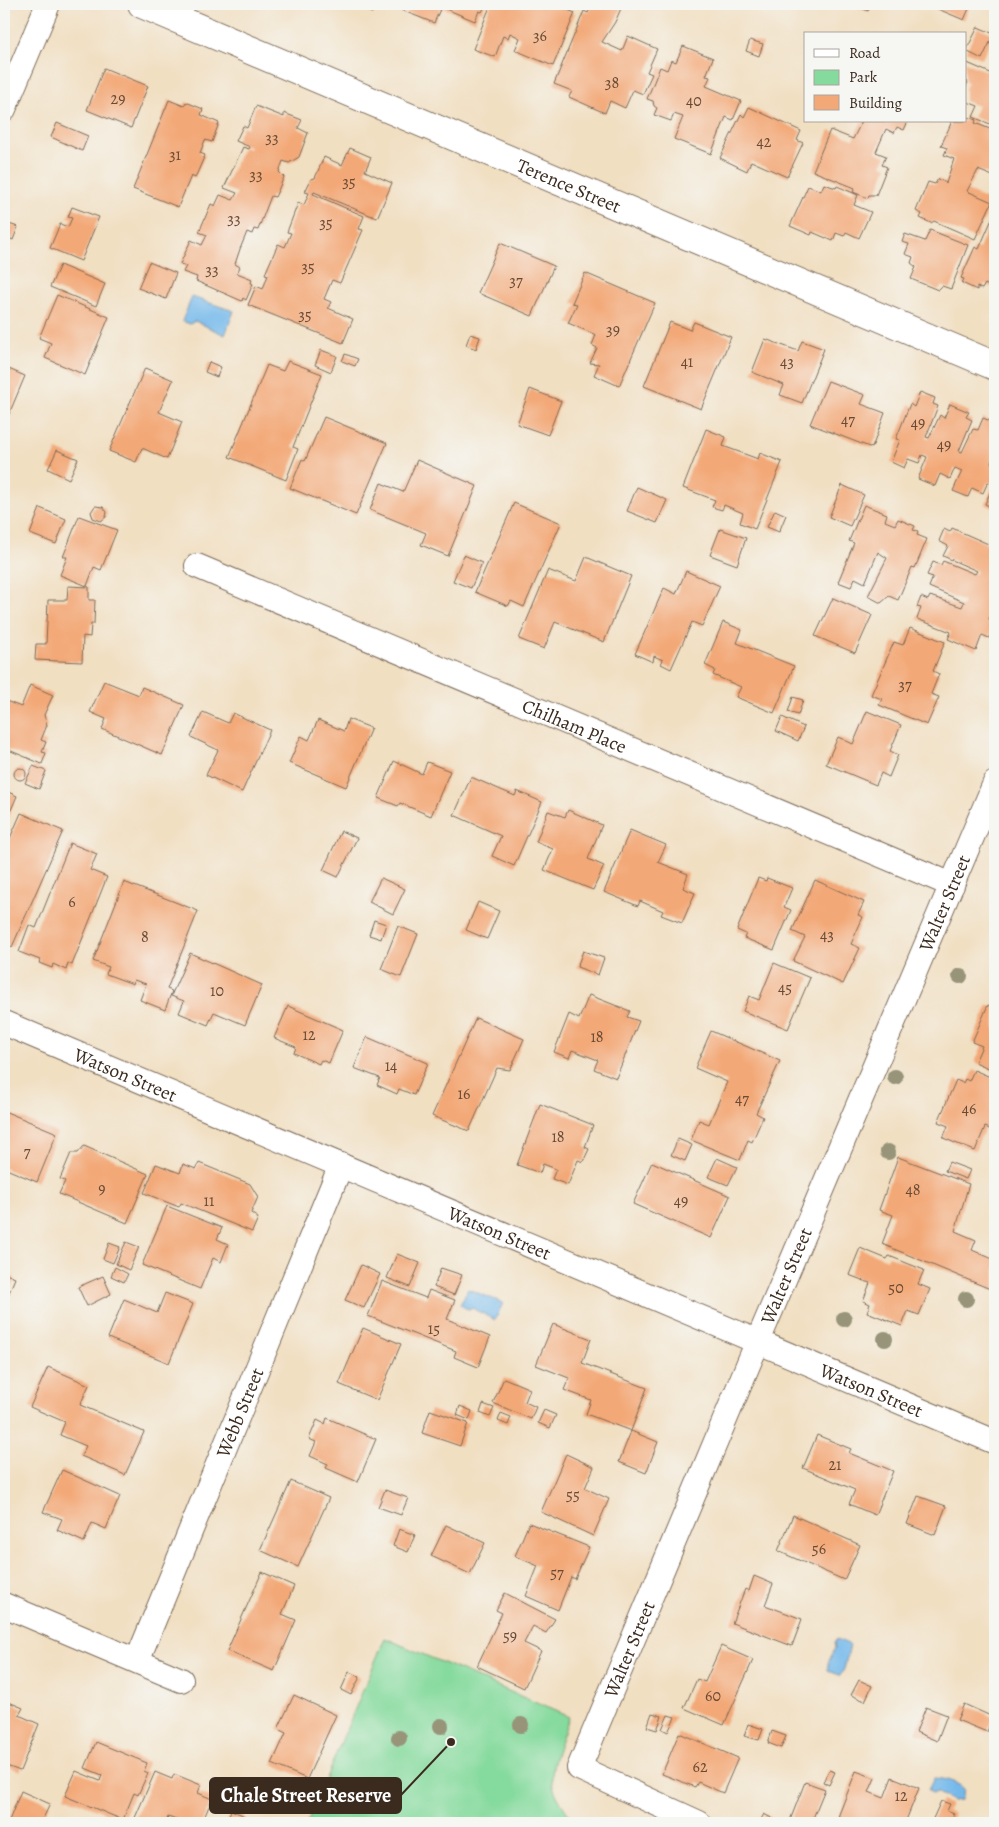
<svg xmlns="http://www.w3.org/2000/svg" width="999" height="1827" font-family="Alegreya,serif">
	<rect width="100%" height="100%" fill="#f6f6f2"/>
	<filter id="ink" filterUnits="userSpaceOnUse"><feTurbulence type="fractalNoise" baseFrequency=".02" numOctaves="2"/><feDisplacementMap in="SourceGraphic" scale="10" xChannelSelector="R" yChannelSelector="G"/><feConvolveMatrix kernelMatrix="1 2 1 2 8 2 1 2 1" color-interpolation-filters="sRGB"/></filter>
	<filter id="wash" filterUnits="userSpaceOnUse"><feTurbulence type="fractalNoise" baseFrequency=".0096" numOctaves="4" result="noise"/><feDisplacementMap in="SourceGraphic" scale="20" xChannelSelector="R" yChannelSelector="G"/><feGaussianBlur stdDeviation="1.12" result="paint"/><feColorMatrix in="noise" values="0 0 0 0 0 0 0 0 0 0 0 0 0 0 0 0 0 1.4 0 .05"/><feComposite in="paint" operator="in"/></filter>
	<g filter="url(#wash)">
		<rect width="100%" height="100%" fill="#f1dfc2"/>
		<!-- green -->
		<path fill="#85da9d" stroke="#60825e" d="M385,1638L569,1717C564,1734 548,1768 553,1786C557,1799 567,1812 575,1823H307Z"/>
		<!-- water -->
		<g fill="#75b9eb" stroke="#587284">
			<path d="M192,297L234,311L225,335L195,321L190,324L182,321Z"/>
			<path d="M468,1289L503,1303L495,1320L472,1308L468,1309L460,1305Z"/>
			<path d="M837,1639L850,1645L844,1669L840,1676L828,1670V1663L835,1648L834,1643Z"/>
			<path d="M934,1778C944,1779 956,1781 964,1789L961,1800L952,1801L936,1792L933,1794L928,1790Z"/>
		</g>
		<g id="blocks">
			<!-- building -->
			<g fill="#f3a877">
				<path d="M362,4H376L372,13L360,8Z"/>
				<path d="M404,4H486L482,12L479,11L475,21L441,7L434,23L401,10Z"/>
				<path d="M491,4H554L575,13L553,66L515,50L520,38L510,33L508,38L503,36L495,57L473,49Z"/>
				<path d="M592,4H623L615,22L602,42L622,51L628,36L657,49L647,72L652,74L643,94L633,90L625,108L610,101L605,113L569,97L572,91L554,84L584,11L588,13Z"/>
				<path d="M852,4H871L868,11Z"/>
				<path d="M926,4H971L964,20Z"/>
				<path d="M978,27L994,34L982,59L966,51Z"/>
				<path d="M750,40L763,44L759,56L746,51Z"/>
				<path d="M683,46L713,58L706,76L710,77L706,86L741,101L733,120L726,117L711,154L674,139L683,117L674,114L671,121L654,115L657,108L654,106L653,101L647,99L660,67L667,70L671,60L676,62Z"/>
				<path d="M965,62L995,75V126L973,117L978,106L965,101V89L968,82L965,81Z"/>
				<path d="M104,68L148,86L131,128L87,110Z"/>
				<path d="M169,100L184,106L186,102L203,109L201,115L219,123L212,142L205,140L200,153L205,155L195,178L191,176L178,207L133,189Z"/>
				<path d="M256,106L284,117V113L302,120L298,128L308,133L299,157L289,163L283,161L279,172L284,177L275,197L271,196L258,230L254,229L252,234L247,232L240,249L235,264L240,267L237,273L252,279L251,283L253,284L246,300L243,298L242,301L196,281L197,277L183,272L186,266L180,264L191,240L202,245L207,235L199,232L211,204L215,206L220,195L233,200L237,193L224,188L243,147L249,149L250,147L236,141L243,126L247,128Z"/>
				<path d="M749,107L801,131L797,140L803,143L787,177L751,161L747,171L720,158L741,114L744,117Z"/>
				<path d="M965,116L976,120L975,123L995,131V177L978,170L967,191L992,202L975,239L934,221L931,223L920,218L922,214L916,211L928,182L935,184L938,179L946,183L954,159L944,155L947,148L941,146L952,121H965Z"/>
				<path d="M862,121H908L904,130L897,127L894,133L886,129L876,152L886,156L882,165L887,167L876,195H869L868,198L853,192L855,188L813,171L830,130L853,139Z"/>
				<path d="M57,123L88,136L82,151L51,137Z"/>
				<path d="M350,148L371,157L365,171L392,183L377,218L314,192L313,194L364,216L359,229L363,230L340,283L332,280L324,299L331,302L328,308L353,319L343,343L248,305L256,286L263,289L268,275L265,274L278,244L285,247L291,233L287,232L298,203L304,205L309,193L305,192L311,179L315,178L324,157L342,165Z"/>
				<path d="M824,184L836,188L837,186L858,195L854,205L871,212L859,238L846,232L844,236L836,233L833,241L812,232L811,235L790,226L808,186L821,191Z"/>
				<path d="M72,207L99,217L81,261L50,248L60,224L68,227L72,218L68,217Z"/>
				<path d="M995,212V289L985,284L982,289L977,287V290L962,283L964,279L961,278L975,247L979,249Z"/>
				<path d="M6,223L18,227L13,240L4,236V229Z"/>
				<path d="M930,230L968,245L951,289L942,286L938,290L911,279L916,267L911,263L913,257L905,254L909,244L902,242L905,234L925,241Z"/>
				<path d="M500,243L554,266L532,316L478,293Z"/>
				<path d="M149,262L176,273L166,299L138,288Z"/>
				<path d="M60,265L105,284L96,306L50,287Z"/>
				<path d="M585,273L655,303L619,386L594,375L599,364L590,363L597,348L592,345L596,335L568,323L577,304L572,303Z"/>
				<path d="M57,295L109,317L85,375L45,358L51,343L39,338Z"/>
				<path d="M670,322L690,330L694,322L731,337L701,409L644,386Z"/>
				<path d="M470,334L480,337L476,349L466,345Z"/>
				<path d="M765,339L798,351L802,341L824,349L802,403L780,395L784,385L752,372Z"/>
				<path d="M321,350L337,356L331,372L315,365Z"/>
				<path d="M345,354L358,359L355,366L342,361Z"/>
				<path d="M288,361L322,374L293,447L298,449L286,480L229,457L267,365L283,371Z"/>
				<path d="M209,362L221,367L217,377L205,372Z"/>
				<path d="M4,367L25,376L4,426Z"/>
				<path d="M145,368L173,380L159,412L182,422L167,459L142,448L136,462L109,451Z"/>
				<path d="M828,381L865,395L861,404L885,413L872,448L810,424Z"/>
				<path d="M530,389L561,401L548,435L517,424Z"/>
				<path d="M920,392L935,398L933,404L938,406L926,437L929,438L940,415L944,418L950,404L969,412L966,417L972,420L959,451L962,452L973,429L978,430L983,418L995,423V452L991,463L995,465V509L985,504L994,484L988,482L983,493L972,488L968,497L953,491L962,471L955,468L950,479L940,474L935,486L918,479L927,457L922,455L919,463L908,459L904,468L891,462L900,440L896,439L910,404L914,407Z"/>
				<path d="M324,417L387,443L356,515L290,488L302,459L305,461Z"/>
				<path d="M706,429L726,437L723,446L758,459L760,453L782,462L755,529L740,523L743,513L724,505L722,510L712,507L715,500L683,488Z"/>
				<path d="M57,450L78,459L69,479L48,469Z"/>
				<path d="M417,460L477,486L448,556L421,545L426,533L370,510L381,483L403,492Z"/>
				<path d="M842,485L864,495L850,526L829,517Z"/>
				<path d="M637,487L667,500L657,523L627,511Z"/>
				<path d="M514,503L561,523L524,607L511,601L508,606L475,592Z"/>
				<path d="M864,505L887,514L885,521L895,525L898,519L915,526L913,530L918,531L917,535L927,539L915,568L912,567L898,600L889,596L881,603L868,596L887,558L878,552L865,583L855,578L851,587L838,582L854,543L849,541Z"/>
				<path d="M95,506L103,507L107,512L106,517L101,521L93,518L91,512Z"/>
				<path d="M40,508L66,519L56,544L30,534Z"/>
				<path d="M775,510L786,515L779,532L767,527Z"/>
				<path d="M79,516L117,530L101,570L94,567L87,586L60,575L67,557H63Z"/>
				<path d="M952,528L995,547V606L989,619L992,621L990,626L992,629L989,638L982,635L976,651L948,639L951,632L917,619L921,608L917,607L921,597L928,600L930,596L962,607L964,602L929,587L933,577L927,575L933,562L941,565L943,561L975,574L977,571L943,556L948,546L939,541L944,529L950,532Z"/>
				<path d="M720,529L746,538L737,565L710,555Z"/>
				<path d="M464,555L482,563L471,588L453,581Z"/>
				<path d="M586,557L631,576L604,642L555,622L544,649L519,639L548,570L576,581Z"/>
				<path d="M686,571L720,586L702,626L692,622L671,669L661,664L663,660L654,656L653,662L635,654L664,588L676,594Z"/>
				<path d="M68,586L89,587V600H95L94,624H91L90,637L83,636L82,662L35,660L36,644H46L48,600H67Z"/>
				<path d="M833,598L872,615L855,653L815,636Z"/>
				<path d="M723,622L742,630L737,643L794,666L774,713L736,697L741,687L713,675L715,670L705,665Z"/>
				<path d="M910,628L945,642L933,671L939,674L931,694L939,697L927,725L879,705L882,699L871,695L894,642L903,645Z"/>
				<path d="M104,681L139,695L142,687L184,705L162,755L102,729L106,719L90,712Z"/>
				<path d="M30,685L53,695L44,715L47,725L41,740L46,742L42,752L46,753L42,764L4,748V706L6,701L21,707Z"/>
				<path d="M793,697L803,700L798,715L788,712Z"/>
				<path d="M867,711L901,725L890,751L898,755L889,777L881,773L876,785L826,764L838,737L853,744Z"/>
				<path d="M203,712L228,723L233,713L270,730L242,792L206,775L218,750L191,737Z"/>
				<path d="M782,717L804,727L798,741L776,731Z"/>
				<path d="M348,719L371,728L346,787L289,763L301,736L309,740L318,720L344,731Z"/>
				<path d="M394,761L422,774L427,762L450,771L431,816L400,803L398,806L378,798Z"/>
				<path d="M33,766L46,771L39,789L25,783Z"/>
				<circle cx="20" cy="774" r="6"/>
				<path d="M471,777L515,796L517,791L542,802L514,866L492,856L501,836L454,815Z"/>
				<path d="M4,790L17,796L4,826Z"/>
				<path d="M568,810L602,825L588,859L604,866L593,890L544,870L553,849L536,842L548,811L565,817Z"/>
				<path d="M21,813L63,831L12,947L4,943V852Z"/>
				<path d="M630,830L666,845L658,862L688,874L683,888L695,893L682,923L661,915L663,911L640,901L638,906L604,892Z"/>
				<path d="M341,831L357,838L338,877L323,870Z"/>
				<path d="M70,843L97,854L90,870L107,877L72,965L68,963L66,970L53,964L52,968L39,963L40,960L19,952L29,925L36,928Z"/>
				<path d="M381,878L405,889L393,914L369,902Z"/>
				<path d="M758,878L766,881L767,878L792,888L784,907L791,910L774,950L744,938L746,934L737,930Z"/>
				<path d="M815,880L864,902L858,915L863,917L851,944L860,948L843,984L793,961L805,937L792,931Z"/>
				<path d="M124,882L198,911L167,989L172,991L165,1010L140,1000L146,984L134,980L133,984L106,974L109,967L93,961Z"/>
				<path d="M478,902L499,911L487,939L466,930Z"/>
				<path d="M374,920L386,924L381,939L369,935Z"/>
				<path d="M398,926L418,934L401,977L381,969Z"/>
				<path d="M583,951L604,958L598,975L577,967Z"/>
				<path d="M190,953L262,985L245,1025L214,1012L208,1025L179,1013L184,1001L171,996Z"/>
				<path d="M774,963L810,978L788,1029L743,1011L749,996L759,1000Z"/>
				<path d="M589,995L630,1011L627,1017L639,1021L616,1078L594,1069L598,1060L572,1050L569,1058L554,1052L569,1014L579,1019Z"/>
				<path d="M988,1005L995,1008V1071L975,1062L982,1046L972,1042Z"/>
				<path d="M288,1006L343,1030L329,1063L321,1060L319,1064L294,1053L296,1047L274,1038Z"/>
				<path d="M476,1018L524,1039L510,1070L497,1068L469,1131L432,1116Z"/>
				<path d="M711,1031L780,1061L756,1113L763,1117L752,1142L748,1140L740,1160L691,1140L699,1120L709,1124L727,1082L695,1068Z"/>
				<path d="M367,1037L428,1063L414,1095L399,1089L397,1094L377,1085L380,1078L354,1068Z"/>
				<path d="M974,1070L995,1079V1131L985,1127L975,1151L943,1138L948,1126L938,1122L956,1080L963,1083L965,1079L969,1081Z"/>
				<path d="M540,1104L593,1125L585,1147L589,1149L583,1162L578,1160L568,1185L552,1179L556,1169L543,1164L540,1173L517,1165Z"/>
				<path d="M4,1111L57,1133L37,1182L4,1168Z"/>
				<path d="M678,1139L692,1145L685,1161L671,1155Z"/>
				<path d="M84,1146L148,1174L127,1223L59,1194L65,1181L60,1179L71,1153H78Z"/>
				<path d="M898,1157L969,1184L955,1231L976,1240L972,1250L995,1260V1291L882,1244L893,1215L879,1210Z"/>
				<path d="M717,1158L737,1167L728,1185L708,1177Z"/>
				<path d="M652,1162L730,1196L711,1238L633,1204Z"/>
				<path d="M949,1162L970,1170L966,1179L945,1171Z"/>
				<path d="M199,1163L250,1184L258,1197L251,1213L258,1218L252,1232L181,1203L179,1207L144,1193L156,1164L180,1173L183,1164L196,1169Z"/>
				<path d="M167,1206L222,1228L217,1239L228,1244L221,1262L213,1258L200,1289L142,1265Z"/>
				<path d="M126,1242L139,1247L129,1270L116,1264Z"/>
				<path d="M109,1243L120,1247L113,1263L103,1259Z"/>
				<path d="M860,1248L887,1259L889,1256L924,1270L918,1284L930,1289L919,1315L908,1311L902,1326L867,1312L870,1304L863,1301L870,1283L849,1275Z"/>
				<path d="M397,1254L420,1263L410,1287L387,1278Z"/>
				<path d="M361,1265L380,1274L364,1308L345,1300Z"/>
				<path d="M115,1267L128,1274L124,1282L111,1276Z"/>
				<path d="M441,1268L462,1275L454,1295L434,1287Z"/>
				<path d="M4,1273L15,1278L4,1305Z"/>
				<path d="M103,1276L111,1294L87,1306L78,1287Z"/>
				<path d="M382,1281L426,1298L429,1290L455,1300L447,1319L490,1337L478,1367L454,1357L456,1351L368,1316Z"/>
				<path d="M165,1293L193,1304L169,1363L108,1338L124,1299L157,1313Z"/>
				<path d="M553,1324L591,1339L582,1363L647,1388L631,1431L586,1414L591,1400L564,1390L569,1378L536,1365Z"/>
				<path d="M363,1328L401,1344L377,1400L339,1384Z"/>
				<path d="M48,1367L89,1385L80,1405L144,1432L125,1475L81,1456L86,1446L60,1435L65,1422L30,1407Z"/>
				<path d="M504,1378L530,1389L525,1402L536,1407L531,1419L493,1403Z"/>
				<path d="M483,1404L494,1408L490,1417L480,1413Z"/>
				<path d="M460,1406L472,1411L469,1420L457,1415Z"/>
				<path d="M430,1410L468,1423L460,1446L422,1433Z"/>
				<path d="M544,1410L556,1415L550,1428L538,1423Z"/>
				<path d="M501,1413L511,1417L508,1425L498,1421Z"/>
				<path d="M327,1418L376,1439L358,1482L326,1468L328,1464L310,1456L316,1442L309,1439L317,1420L325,1424Z"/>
				<path d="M631,1431L658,1442L646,1473L619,1462Z"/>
				<path d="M817,1435L851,1449L849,1453L893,1471L875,1515L849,1504L855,1490L803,1468Z"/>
				<path d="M566,1454L594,1467L585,1488L609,1499L593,1536L541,1512Z"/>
				<path d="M62,1470L120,1496L106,1529L92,1523L84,1542L57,1530L62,1519L43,1512Z"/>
				<path d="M291,1481L329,1498L298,1567L260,1550Z"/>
				<path d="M385,1490L408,1498L401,1515L378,1507Z"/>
				<path d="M918,1496L946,1506L935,1535L907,1524Z"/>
				<path d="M793,1515L860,1545L844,1580L778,1551Z"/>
				<path d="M529,1523L589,1547L575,1579L571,1577L558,1610L526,1596L538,1566L515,1556Z"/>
				<path d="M446,1525L485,1543L470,1574L431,1556Z"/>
				<path d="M399,1529L415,1535L408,1552L393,1546Z"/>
				<path d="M262,1572L294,1586L282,1614L296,1620L274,1671L227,1651Z"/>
				<path d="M754,1576L773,1584L765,1605L802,1619L792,1646L732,1623L745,1589L749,1591Z"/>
				<path d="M505,1593L555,1619L546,1633L533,1626L524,1643L541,1651L524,1688L477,1666L502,1613L496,1610Z"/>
				<path d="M721,1646L753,1660L724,1725L684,1708L697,1679L705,1682Z"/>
				<path d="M349,1672L360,1677L351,1695L341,1690Z"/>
				<path d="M859,1680L872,1686L865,1701L851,1695Z"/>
				<path d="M294,1695L336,1715L307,1779L272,1764L286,1733L278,1729Z"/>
				<path d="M4,1700L23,1708L19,1715L39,1724L20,1771L4,1765Z"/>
				<path d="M964,1704L993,1717L987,1732L957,1720Z"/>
				<path d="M926,1707L947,1715L937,1741L916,1732Z"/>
				<path d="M652,1713L662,1716L657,1730L647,1727Z"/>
				<path d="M668,1715L675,1717L668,1732L662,1729Z"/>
				<path d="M748,1724L763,1729L759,1740L744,1736Z"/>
				<path d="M772,1731L786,1736L781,1748L768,1743Z"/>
				<path d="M679,1733L738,1758L723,1793L698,1782L695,1787L662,1774Z"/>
				<path d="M96,1742L147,1763L144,1771L148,1773L138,1795L134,1793L123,1820L65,1796L76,1771L100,1781L102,1775L85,1768Z"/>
				<path d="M829,1770L835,1772L829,1785L823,1782Z"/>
				<path d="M856,1771L875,1778L869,1792L884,1798L892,1777L919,1788L905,1823H854L838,1817Z"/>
				<path d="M155,1772L172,1779L174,1774L201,1785L198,1793L212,1799L202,1823H184L168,1817L166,1823H142L134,1820Z"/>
				<path d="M805,1782L825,1789L811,1823H789Z"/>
				<path d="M21,1791L50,1804L41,1823H8Z"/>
				<path d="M941,1801L950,1804L947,1811L954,1814L951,1822L955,1823H931Z"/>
				<path d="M231,1810L245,1816L242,1823H226Z"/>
				<path d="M764,1814L777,1821L775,1823H759Z"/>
			</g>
		</g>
	</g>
	<g filter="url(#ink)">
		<use href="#blocks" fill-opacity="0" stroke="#7b6957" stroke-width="1"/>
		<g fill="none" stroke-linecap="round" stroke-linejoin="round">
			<!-- street casing -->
			<g stroke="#7b6957" stroke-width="26">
				<g id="street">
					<path d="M4,109L48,4"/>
					<path id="s1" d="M197,566L952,885"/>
					<path id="s2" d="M4,1023L995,1442"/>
					<path d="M4,1605L181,1680"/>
					<path id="s3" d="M137,1661L341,1165"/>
					<path id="s4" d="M699,1823L579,1768L758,1341L995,783"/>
				</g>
			</g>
			<!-- secondary casing -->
			<g stroke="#7b6957" stroke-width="30">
				<g id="secondary">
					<path id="s5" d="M142,4L995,366"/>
				</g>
			</g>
			<!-- street -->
			<use href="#street" stroke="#fff" stroke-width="24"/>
			<!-- secondary -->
			<use href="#secondary" stroke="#fff" stroke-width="28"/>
		</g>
		<!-- trees -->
		<g fill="#979479">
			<circle cx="960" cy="976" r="8"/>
			<circle cx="895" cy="1077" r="8"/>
			<circle cx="888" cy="1152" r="8"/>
			<circle cx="966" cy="1299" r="8"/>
			<circle cx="844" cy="1319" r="8"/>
			<circle cx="885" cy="1339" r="8"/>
			<circle cx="521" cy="1725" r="8"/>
			<circle cx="441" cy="1726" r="8"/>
			<circle cx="399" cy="1738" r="8"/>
		</g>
	</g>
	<g text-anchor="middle" stroke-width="4.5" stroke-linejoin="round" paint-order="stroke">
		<!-- number labels -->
		<g font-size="16" fill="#694a34">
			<text x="540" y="41">36</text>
			<text x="612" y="88">38</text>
			<text x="118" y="104">29</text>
			<text x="694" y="106">40</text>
			<text x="272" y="143">33</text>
			<text x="764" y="147">42</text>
			<text x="175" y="160">31</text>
			<text x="256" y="180">33</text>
			<text x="349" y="187">35</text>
			<text x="234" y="224">33</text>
			<text x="326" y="228">35</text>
			<text x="308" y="272">35</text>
			<text x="212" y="275">33</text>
			<text x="516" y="286">37</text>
			<text x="305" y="320">35</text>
			<text x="613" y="335">39</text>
			<text x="687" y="367">41</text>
			<text x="787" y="367">43</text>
			<text x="848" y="425">47</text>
			<text x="918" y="428">49</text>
			<text x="944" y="450">49</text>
			<text x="905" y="690">37</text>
			<text x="72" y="907">6</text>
			<text x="827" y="940">43</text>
			<text x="145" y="942">8</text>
			<text x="785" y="993">45</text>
			<text x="217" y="996">10</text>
			<text x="309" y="1040">12</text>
			<text x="597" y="1042">18</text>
			<text x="391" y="1071">14</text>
			<text x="464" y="1099">16</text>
			<text x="742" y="1104">47</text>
			<text x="969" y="1114">46</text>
			<text x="558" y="1142">18</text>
			<text x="27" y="1157">7</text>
			<text x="102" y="1194">9</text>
			<text x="913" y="1195">48</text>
			<text x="209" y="1206">11</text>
			<text x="681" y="1206">49</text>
			<text x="896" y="1293">50</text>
			<text x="434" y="1334">15</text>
			<text x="835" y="1470">21</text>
			<text x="573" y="1500">55</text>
			<text x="819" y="1554">56</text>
			<text x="557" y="1578">57</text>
			<text x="510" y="1641">59</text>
			<text x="713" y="1701">60</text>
			<text x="700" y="1772">62</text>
			<text x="901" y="1801">12</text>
		</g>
		<!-- street labels -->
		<g font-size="19" fill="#3b2a1e" stroke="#f6f6f2">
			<text dy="7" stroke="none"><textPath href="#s5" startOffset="464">Terence Street</textPath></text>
			<text dy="7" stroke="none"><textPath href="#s1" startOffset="410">Chilham Place</textPath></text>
			<text dy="7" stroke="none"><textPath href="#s4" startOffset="1071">Walter Street</textPath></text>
			<text dy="7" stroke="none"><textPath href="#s2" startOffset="132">Watson Street</textPath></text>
			<text dy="7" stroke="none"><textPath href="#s2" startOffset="538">Watson Street</textPath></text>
			<text dy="7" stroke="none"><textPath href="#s4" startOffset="666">Walter Street</textPath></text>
			<text dy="7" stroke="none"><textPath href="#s2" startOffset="942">Watson Street</textPath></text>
			<text dy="7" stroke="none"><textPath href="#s3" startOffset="269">Webb Street</textPath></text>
			<text dy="7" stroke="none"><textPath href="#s4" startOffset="261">Walter Street</textPath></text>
		</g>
	</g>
	<!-- callouts -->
	<path fill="none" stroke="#3b2a1e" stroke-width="2" d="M451 1742L401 1795"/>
	<circle fill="#3b2a1e" stroke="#f6f6f2" stroke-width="2" cx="451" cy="1742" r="5"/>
	<rect fill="#3b2a1e" stroke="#3b2a1e" stroke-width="2" x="210" y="1778" width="191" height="35" rx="5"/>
	<g font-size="20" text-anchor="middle" font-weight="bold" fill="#fff">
		<text x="306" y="1802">Chale Street Reserve</text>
	</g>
	<!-- margin -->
	<rect width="999" height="1827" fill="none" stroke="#f6f6f2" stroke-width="20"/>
	<!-- legend -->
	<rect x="804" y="32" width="162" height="90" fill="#f6f6f2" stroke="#aba49d"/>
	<rect x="814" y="49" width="25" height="8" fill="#ffffff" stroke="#aba49d"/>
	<text x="849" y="58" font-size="15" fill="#3b2a1e">Road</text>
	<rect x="814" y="70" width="25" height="15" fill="#85da9d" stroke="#aba49d"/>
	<text x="849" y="82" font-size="15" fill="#3b2a1e">Park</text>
	<rect x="814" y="95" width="25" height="15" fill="#f3a877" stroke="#aba49d"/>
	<text x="849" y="108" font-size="15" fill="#3b2a1e">Building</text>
</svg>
